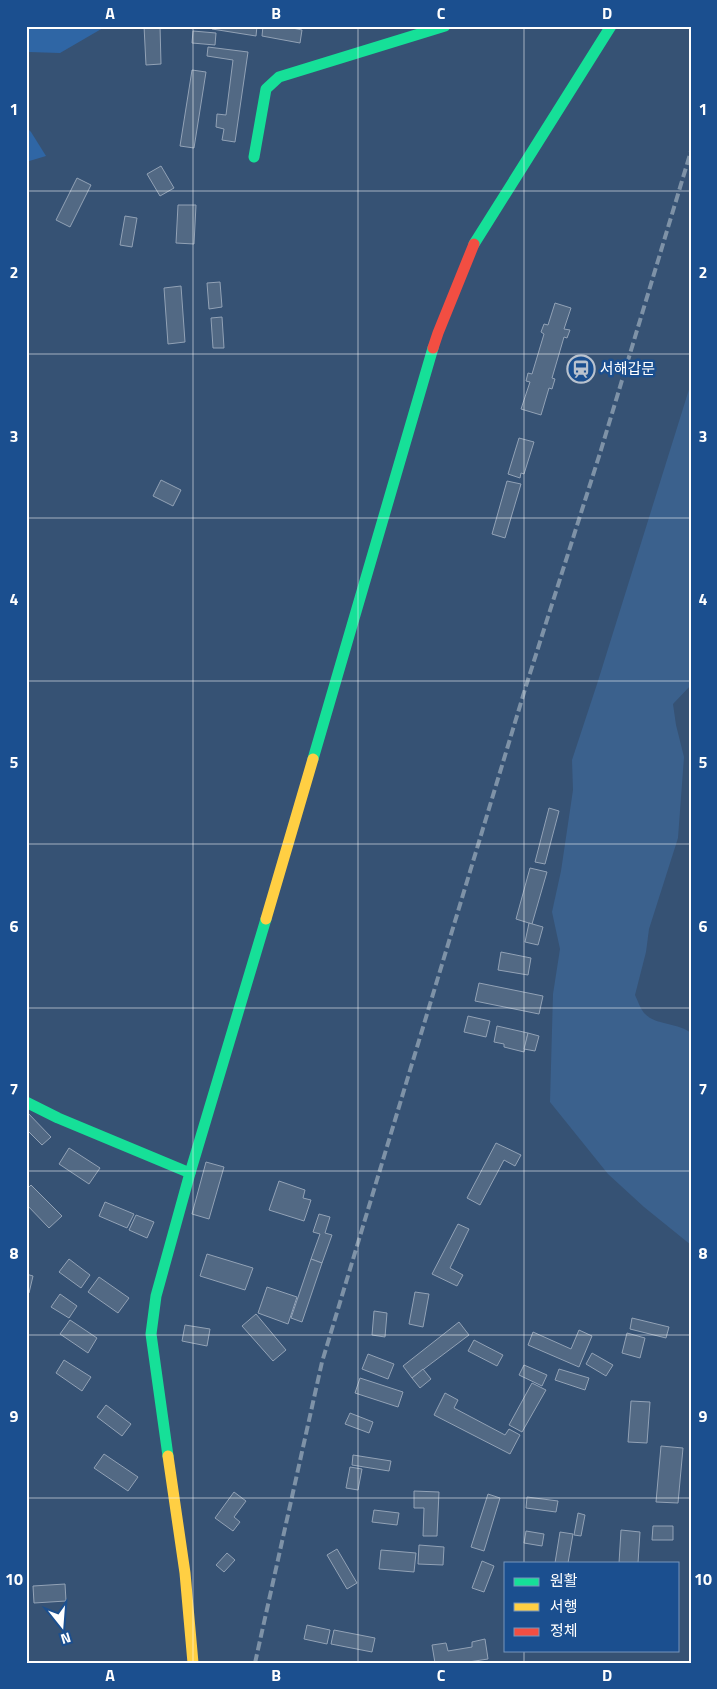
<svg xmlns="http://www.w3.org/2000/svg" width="717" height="1689" font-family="'Titillium Web','Noto Sans KR',sans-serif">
	<rect width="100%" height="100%" fill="#365274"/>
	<!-- green -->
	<g fill="#2f66a5">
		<path d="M26,26H104L103,28L60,53L29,52L26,54Z"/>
		<path d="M26,127L31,132L46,156L26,162Z"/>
	</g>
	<!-- water -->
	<path fill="#3b618d" d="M691,383V685L673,704L676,725L684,757L678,838L649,929L646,952L635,995C638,1001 640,1008 644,1013C656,1026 677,1022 691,1033V1245L644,1207L608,1174L550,1102L553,994L560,949L552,912L561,871L573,790L572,760L598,681Z"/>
	<!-- building -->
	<g fill="#526984" stroke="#92a2b6">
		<path d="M144,26H160L161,64L146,65Z"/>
		<path d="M213,26H257L256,36L212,29Z"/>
		<path d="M263,26H283L302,30L300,43L262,36Z"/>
		<path d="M193,31L216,33L215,45L192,43Z"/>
		<path d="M208,47L248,52L235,142L222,140L224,129L216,127L217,114L226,115L233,60L207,56Z"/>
		<path d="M192,70L206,72L194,148L180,146Z"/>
		<path d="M161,166L174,188L160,196L147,174Z"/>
		<path d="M77,178L91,185L70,227L56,220Z"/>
		<path d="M178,205H196L194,244L176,243Z"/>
		<path d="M125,216L137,218L132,247L120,245Z"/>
		<path d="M220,282L222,307L209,309L207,283Z"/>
		<path d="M181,286L185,342L168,344L164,288Z"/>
		<path d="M555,303L571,308L564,329L570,330L567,338L564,337L552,378L555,379L552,389L549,388L541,415L521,409L530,382L526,381L528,373L532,374L544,334L541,332L544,324L548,325Z"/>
		<path d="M222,317L224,348H213L211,318Z"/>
		<path d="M519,438L534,442L524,474L521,473L520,478L508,474Z"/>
		<path d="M161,480L181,490L173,506L153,496Z"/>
		<path d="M507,481L521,484L505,538L492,534Z"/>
		<path d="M549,808L559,811L545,864L535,862Z"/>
		<path d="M530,868L547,872L532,924L516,919Z"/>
		<path d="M529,923L543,927L538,945L525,942Z"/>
		<path d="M501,952L531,958L528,975L498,970Z"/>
		<path d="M479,983L543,996L539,1014L475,1001Z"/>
		<path d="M468,1016L490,1021L486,1037L464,1032Z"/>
		<path d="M497,1026L528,1033L524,1052L504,1047V1044L494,1042Z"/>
		<path d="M528,1033L539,1036L535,1051L524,1049Z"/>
		<path d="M26,1111L51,1137L42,1145L26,1129Z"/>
		<path d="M496,1143L521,1155L515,1166L504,1160L480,1205L467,1198Z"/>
		<path d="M69,1148L100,1168L89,1184L59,1164Z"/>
		<path d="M206,1162L224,1167L209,1219L192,1214Z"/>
		<path d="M279,1181L305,1190L303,1198L311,1200L304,1221L269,1210Z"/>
		<path d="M31,1185L62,1216L49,1228L26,1204V1190Z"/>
		<path d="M105,1202L134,1214L127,1228L99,1216Z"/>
		<path d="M319,1214L330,1217L325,1233L332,1235L322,1263L311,1259L320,1234L313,1232Z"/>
		<path d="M136,1215L154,1222L147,1238L129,1230Z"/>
		<path d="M458,1224L469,1229L450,1268L463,1275L457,1286L432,1274Z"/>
		<path d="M207,1254L253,1268L245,1290L200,1276Z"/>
		<path d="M69,1259L90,1275L81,1288L59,1272Z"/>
		<path d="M311,1259L322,1263L302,1322L291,1318Z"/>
		<path d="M26,1274L33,1276L29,1293L26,1292Z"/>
		<path d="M99,1277L129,1298L118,1313L88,1292Z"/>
		<path d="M267,1287L297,1297L288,1324L258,1313Z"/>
		<path d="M415,1292L429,1294L423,1327L409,1324Z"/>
		<path d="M60,1294L77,1306L69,1318L51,1307Z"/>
		<path d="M374,1311L387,1313L385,1337L372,1335Z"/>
		<path d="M256,1314L286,1350L273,1361L242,1326Z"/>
		<path d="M632,1318L669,1327L666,1338L630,1329Z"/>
		<path d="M70,1320L97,1338L88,1353L60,1334Z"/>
		<path d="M459,1322L469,1335L412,1378L403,1366Z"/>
		<path d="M185,1325L210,1329L207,1346L182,1341Z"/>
		<path d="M579,1330L592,1336L579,1367L528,1345L533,1332L571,1349Z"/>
		<path d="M627,1333L645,1338L640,1358L622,1353Z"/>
		<path d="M474,1340L503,1355L497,1366L468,1351Z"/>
		<path d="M592,1353L613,1365L606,1376L586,1364Z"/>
		<path d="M368,1354L394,1364L388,1379L362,1369Z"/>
		<path d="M64,1360L91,1377L82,1391L56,1373Z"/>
		<path d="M524,1365L547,1375L542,1386L519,1375Z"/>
		<path d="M423,1369L431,1379L420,1388L412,1378Z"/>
		<path d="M559,1369L589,1378L585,1390L555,1380Z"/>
		<path d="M360,1378L403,1392L398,1407L355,1393Z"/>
		<path d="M532,1383L546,1390L522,1432L509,1425Z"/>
		<path d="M445,1393L458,1400L454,1408L505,1435L509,1429L520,1435L510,1454L434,1415Z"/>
		<path d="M631,1401L650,1402L647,1443L628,1442Z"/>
		<path d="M106,1405L131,1424L122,1436L97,1417Z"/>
		<path d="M350,1413L373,1422L369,1433L345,1424Z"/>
		<path d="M661,1446L683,1448L678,1503L656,1502Z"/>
		<path d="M104,1454L138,1477L128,1491L94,1468Z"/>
		<path d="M353,1455L391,1461L389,1471L352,1465Z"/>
		<path d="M350,1467L362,1469L358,1490L346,1488Z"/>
		<path d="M414,1491L439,1492L437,1536H423L424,1508H414Z"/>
		<path d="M234,1492L246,1501L234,1517L240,1522L233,1531L215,1518Z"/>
		<path d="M488,1494L500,1498L484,1551L471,1547Z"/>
		<path d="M527,1497L558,1501L556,1512L526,1508Z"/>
		<path d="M374,1510L399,1513L397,1525L372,1522Z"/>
		<path d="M578,1513L585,1515L581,1536L574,1535Z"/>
		<path d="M653,1526H673V1540H652Z"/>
		<path d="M621,1530L640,1532L638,1563H619Z"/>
		<path d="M526,1531L544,1534L542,1546L524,1543Z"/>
		<path d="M560,1532L573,1534L568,1563H555Z"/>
		<path d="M419,1545L444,1547L443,1565L418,1564Z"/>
		<path d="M337,1549L357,1583L347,1589L327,1555Z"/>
		<path d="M381,1550L416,1553L414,1572L379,1569Z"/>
		<path d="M227,1553L235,1560L224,1572L216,1565Z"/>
		<path d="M482,1561L494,1566L484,1592L472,1588Z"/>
		<path d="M65,1584L66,1601L34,1603L33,1586Z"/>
		<path d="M307,1625L330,1630L327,1644L304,1639Z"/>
		<path d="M334,1630L375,1638L372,1652L331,1644Z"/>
		<path d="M485,1639L488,1659L462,1663H435L432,1645L446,1643L448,1651L472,1647V1642Z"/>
	</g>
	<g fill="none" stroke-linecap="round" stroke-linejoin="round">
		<!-- fast -->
		<g stroke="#16e098" stroke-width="11">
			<path d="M254,157L266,89L279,77L445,26"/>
			<path d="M474,244L611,26"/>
			<path d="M313,759L433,348"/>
			<path d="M26,1102L58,1118L190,1173"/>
			<path d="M168,1456L151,1334L156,1296L190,1173L266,919"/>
		</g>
		<!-- slow -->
		<g stroke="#ffcf43" stroke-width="11">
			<path d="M266,919L313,759"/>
			<path d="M168,1456L185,1573L193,1663"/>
		</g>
		<!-- jam -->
		<path stroke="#f24e42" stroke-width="11" d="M433,348L438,333L474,244"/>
		<!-- rail -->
		<path stroke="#7e92a7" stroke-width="4" stroke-dasharray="9 4" stroke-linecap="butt" d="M255,1663L322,1362L526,686L601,450L691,151"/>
	</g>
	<!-- grid -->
	<path fill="none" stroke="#fff" stroke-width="1" stroke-opacity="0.55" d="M193,26V1663M358,26V1663M524,26V1563M26,191H691M26,354H691M26,518H691M26,681H691M26,844H691M26,1008H691M26,1171H691M26,1335H691M26,1498H691M524,1650V1663"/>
	<!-- icons -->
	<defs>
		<g id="station-ring" transform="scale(1.4375)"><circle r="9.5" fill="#1b4f8f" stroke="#b9c2ce" stroke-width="1.5"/><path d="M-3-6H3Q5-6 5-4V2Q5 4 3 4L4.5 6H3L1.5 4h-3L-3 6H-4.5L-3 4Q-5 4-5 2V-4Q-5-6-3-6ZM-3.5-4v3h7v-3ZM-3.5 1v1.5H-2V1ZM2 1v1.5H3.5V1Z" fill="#b9c2ce"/></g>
	</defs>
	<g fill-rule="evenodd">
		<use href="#station-ring" x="581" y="369"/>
	</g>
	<g text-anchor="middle" stroke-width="5" stroke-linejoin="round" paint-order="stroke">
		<!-- poi labels -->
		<g font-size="15" fill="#fff" stroke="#1b4f8f" text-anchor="start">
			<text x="600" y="374">서해갑문</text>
		</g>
	</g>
	<!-- border -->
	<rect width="717" height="1689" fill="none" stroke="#1b4f8f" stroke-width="55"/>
	<!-- legend -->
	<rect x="504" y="1562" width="175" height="90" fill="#1b4f8f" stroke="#7695bc"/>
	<rect x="514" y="1578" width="25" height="8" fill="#16e098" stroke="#7695bc"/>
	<text x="550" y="1586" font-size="15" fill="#ffffff">원활</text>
	<rect x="514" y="1603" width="25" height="8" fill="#ffcf43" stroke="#7695bc"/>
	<text x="550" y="1612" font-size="15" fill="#ffffff">서행</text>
	<rect x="514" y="1628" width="25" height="8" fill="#f24e42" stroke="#7695bc"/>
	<text x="550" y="1636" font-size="15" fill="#ffffff">정체</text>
	<!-- north arrow -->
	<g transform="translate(62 1626) rotate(163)" stroke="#1b4f8f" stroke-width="4" paint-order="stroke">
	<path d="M0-4L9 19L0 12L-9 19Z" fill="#ffffff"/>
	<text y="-8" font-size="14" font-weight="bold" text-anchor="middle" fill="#ffffff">N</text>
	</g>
	<rect x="28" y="28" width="662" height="1634" fill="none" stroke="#fff" stroke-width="2"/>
	<g font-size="16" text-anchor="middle" font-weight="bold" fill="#fff">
		<text x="110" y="19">A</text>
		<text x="276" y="19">B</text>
		<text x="441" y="19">C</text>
		<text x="607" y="19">D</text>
		<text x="14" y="115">1</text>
		<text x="703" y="115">1</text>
		<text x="14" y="278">2</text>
		<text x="703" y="278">2</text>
		<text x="14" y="442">3</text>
		<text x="703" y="442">3</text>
		<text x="14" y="605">4</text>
		<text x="703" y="605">4</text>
		<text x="14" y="768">5</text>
		<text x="703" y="768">5</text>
		<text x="14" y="932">6</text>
		<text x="703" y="932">6</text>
		<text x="14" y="1095">7</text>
		<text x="703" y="1095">7</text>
		<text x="14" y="1259">8</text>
		<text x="703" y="1259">8</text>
		<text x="14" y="1422">9</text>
		<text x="703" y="1422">9</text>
		<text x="14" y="1585">10</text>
		<text x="703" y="1585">10</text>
		<text x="110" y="1681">A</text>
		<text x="276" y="1681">B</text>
		<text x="441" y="1681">C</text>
		<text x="607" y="1681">D</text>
	</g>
</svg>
